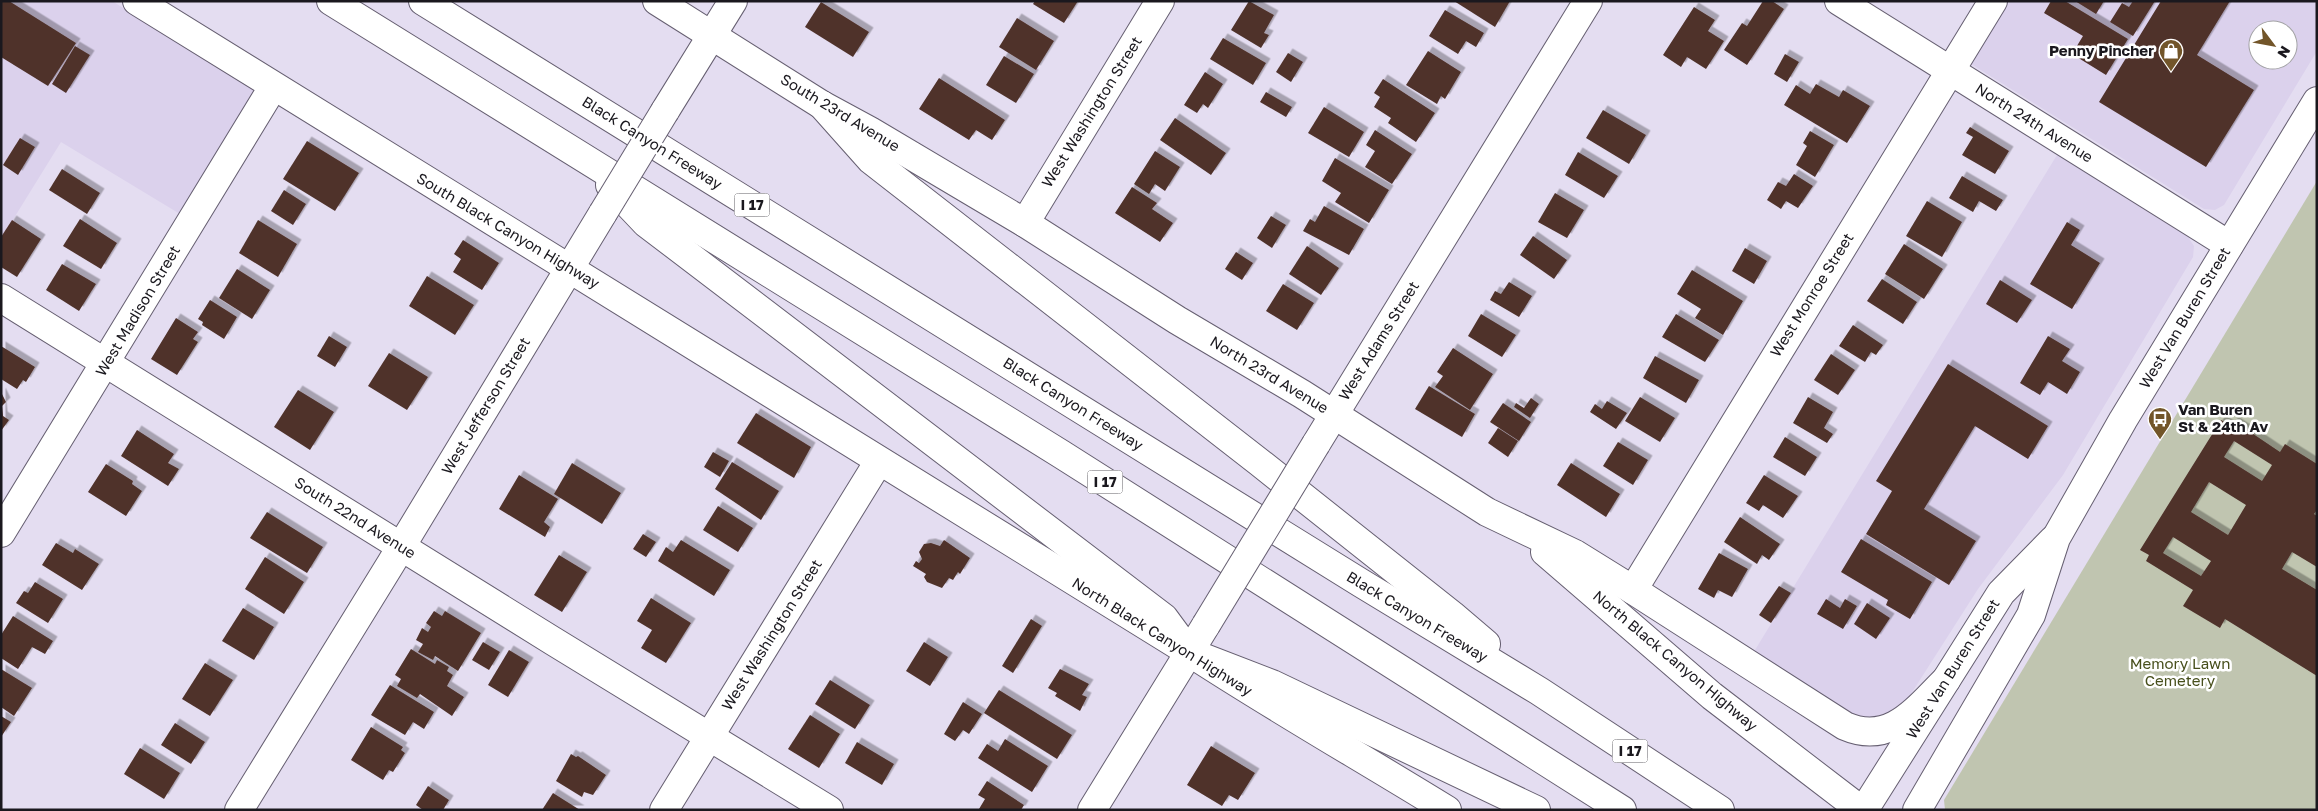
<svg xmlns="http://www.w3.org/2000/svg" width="2318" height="811" font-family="'Golos Text',sans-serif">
	<defs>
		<filter id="shadow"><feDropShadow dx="4.5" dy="-4.5" stdDeviation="0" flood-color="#0004"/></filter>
	</defs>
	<rect width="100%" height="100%" fill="#e4ddf1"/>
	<!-- built -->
	<g fill="#dbd1ec" fill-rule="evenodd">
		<path d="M1,1H112L257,91L180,214L61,142L1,239Z"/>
		<path d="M2010,1H2317V51L2224,205L2215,210L2204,209L1971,64ZM2258,30H2288V60H2258Z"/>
		<path d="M2057,155L2188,237L2194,246L2193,257L2063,475L1978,589L1902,708L1872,720L1855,717L1752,655Z"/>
	</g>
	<!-- green -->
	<path fill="#c0c5b0" d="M2317,181V810H1945L1944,800Z"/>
	<!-- building -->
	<g fill="#4f322b" fill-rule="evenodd" filter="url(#shadow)">
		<path d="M1,1H9L76,43L48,86L1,57Z"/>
		<path d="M1035,1H1078L1064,23L1033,4Z"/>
		<path d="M1249,1L1274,15L1264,33L1269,35L1261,48L1231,30Z"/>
		<path d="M1454,1H1510L1495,27Z"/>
		<path d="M1763,1H1772L1784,9L1747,65L1724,50L1742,23L1747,26Z"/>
		<path d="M2051,1H2065L2128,39L2106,75L2072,54L2083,36L2044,13Z"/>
		<path d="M2075,1H2104L2096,14Z"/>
		<path d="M2133,1H2155L2133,36L2110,22L2122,3L2129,7Z"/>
		<path d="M2161,1H2230L2197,55L2254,90L2206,167L2099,102Z"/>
		<path d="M821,2L869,32L853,57L805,27Z"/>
		<path d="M1694,7L1715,20L1708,31L1724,41L1706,69L1687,57L1681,67L1663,55Z"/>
		<path d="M1445,10L1484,33L1476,47L1466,41L1458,54L1429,36Z"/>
		<path d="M1017,18L1054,41L1036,70L999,47Z"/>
		<path d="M1223,38L1266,63L1253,85L1210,59Z"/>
		<path d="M75,46L90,55L66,93L52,84Z"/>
		<path d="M1428,51L1461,72L1445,99L1441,96L1437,104L1406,85Z"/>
		<path d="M1288,53L1303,62L1291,82L1276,72Z"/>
		<path d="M1785,54L1799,62L1787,82L1774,74Z"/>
		<path d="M1004,56L1034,74L1016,103L986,85Z"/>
		<path d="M1205,72L1223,84L1208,108L1203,104L1197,113L1184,105Z"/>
		<path d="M939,78L1005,120L992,140L976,130L969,140L919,109Z"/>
		<path d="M1383,79L1435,113L1416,142L1388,123L1391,118L1374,107L1380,97L1374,93Z"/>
		<path d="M1816,84L1839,97L1843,90L1870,106L1847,143L1784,105L1796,85L1810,94Z"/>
		<path d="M1266,92L1292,107L1286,117L1260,102Z"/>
		<path d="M1324,107L1364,132L1349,157L1308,133Z"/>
		<path d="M1603,110L1646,135L1629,164L1586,138Z"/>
		<path d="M1175,118L1226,153L1211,175L1160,140Z"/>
		<path d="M1970,127L2009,151L1995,174L1962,155L1973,137L1966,133Z"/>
		<path d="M1375,130L1412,154L1392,184L1365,167L1375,151L1366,145Z"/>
		<path d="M1810,131L1834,145L1815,177L1796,165L1807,146L1803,143Z"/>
		<path d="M20,138L35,147L18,175L3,165Z"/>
		<path d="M307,141L359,173L335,211L283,179Z"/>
		<path d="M1155,151L1180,167L1165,191L1155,184L1149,194L1134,184Z"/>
		<path d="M1578,152L1618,176L1604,198L1565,175Z"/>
		<path d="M1335,158L1389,190L1369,223L1335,202L1341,193L1322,181Z"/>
		<path d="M62,169L100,193L87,214L49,190Z"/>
		<path d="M1794,174L1813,186L1798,208L1786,201L1781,209L1767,200L1778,182L1786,186Z"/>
		<path d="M1962,176L2003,200L1996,211L1979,201L1973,212L1949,198Z"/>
		<path d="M1132,187L1157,203L1152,209L1173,223L1160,242L1115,213Z"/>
		<path d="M284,190L306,204L293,225L271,211Z"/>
		<path d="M1555,193L1584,210L1567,238L1538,222Z"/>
		<path d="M1927,201L1962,222L1942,257L1906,236Z"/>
		<path d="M1324,206L1364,229L1349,255L1303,231L1310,219L1315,222Z"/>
		<path d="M1271,216L1286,225L1272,248L1257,238Z"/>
		<path d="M80,219L117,243L101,269L63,246Z"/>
		<path d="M12,220L41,239L17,277L1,267V237Z"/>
		<path d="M258,220L297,244L278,277L239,253Z"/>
		<path d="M2067,222L2080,230L2071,245L2100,263L2072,309L2030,284Z"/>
		<path d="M1533,236L1567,260L1554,279L1520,255Z"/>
		<path d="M463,240L499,263L482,290L453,272L461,259L454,254Z"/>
		<path d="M1904,244L1943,269L1924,299L1885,274Z"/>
		<path d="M1307,246L1339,268L1321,295L1289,274Z"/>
		<path d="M1745,248L1767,261L1754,284L1732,271Z"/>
		<path d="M1236,252L1253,263L1242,280L1225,269Z"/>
		<path d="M62,264L96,284L79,311L46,290Z"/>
		<path d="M237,269L270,290L252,319L219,298Z"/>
		<path d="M1692,270L1743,301L1723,335L1695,318L1701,309L1677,294Z"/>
		<path d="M427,276L474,305L455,335L409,306Z"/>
		<path d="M1882,279L1917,302L1903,324L1867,301Z"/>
		<path d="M2000,280L2032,300L2017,323L1986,304Z"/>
		<path d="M1509,282L1532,296L1519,317L1490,300L1495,291L1501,294Z"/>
		<path d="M1283,284L1314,303L1297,330L1266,311Z"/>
		<path d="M210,300L237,317L224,339L202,325L203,322L198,319Z"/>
		<path d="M1481,314L1516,335L1502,357L1468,336Z"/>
		<path d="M1676,314L1719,340L1705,362L1662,337Z"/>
		<path d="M176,318L198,332L193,339L198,342L177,375L151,359Z"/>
		<path d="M1853,325L1883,345L1876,355L1871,352L1865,362L1839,346Z"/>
		<path d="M329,336L347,347L335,367L317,356Z"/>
		<path d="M2048,336L2070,349L2062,361L2080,372L2067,394L2048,382L2040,395L2020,383Z"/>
		<path d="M1,346L35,367L26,382L23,380L17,389L1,379Z"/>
		<path d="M1453,348L1493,374L1470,410L1435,387L1443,376L1437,372Z"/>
		<path d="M389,353L428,377L407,410L368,386Z"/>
		<path d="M1831,354L1855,370L1838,395L1814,380Z"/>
		<path d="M1655,356L1699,380L1686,403L1643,378Z"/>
		<path d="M1948,364L2048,426L2028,459L1975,426L1924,509L1976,541L1949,585L1866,534L1892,491L1876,481Z"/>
		<path d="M1429,386L1475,414L1462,437L1415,409Z"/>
		<path d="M298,390L334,412L310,450L274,427Z"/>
		<path d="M1,392L6,402L2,406L3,416L9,420L1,431Z"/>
		<path d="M1640,397L1675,418L1660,442L1625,421Z"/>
		<path d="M1808,397L1833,412L1824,428L1833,434L1827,443L1793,423Z"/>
		<path d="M1531,398L1539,404L1530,418L1514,407L1516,403L1524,408Z"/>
		<path d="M1607,401L1627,413L1616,429L1590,412L1595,404L1602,409Z"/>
		<path d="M1503,403L1531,422L1519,441L1490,422Z"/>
		<path d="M756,413L811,447L794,478L737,443Z"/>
		<path d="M2221,420L2231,426L2234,421L2280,452L2285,444L2317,464V510L2314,514L2317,516V567L2292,552L2282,569L2317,590V676L2225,619L2220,628L2183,606L2193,590L2146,561L2149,555L2140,550ZM2234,441L2272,465L2262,481L2224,457ZM2209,482L2246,505L2228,535L2191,512ZM2173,537L2211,561L2201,576L2163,553Z"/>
		<path d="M1498,428L1518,441L1508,457L1488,443Z"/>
		<path d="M137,430L174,454L168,463L179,469L168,486L121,456Z"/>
		<path d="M1785,437L1817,457L1805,476L1773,457Z"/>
		<path d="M1618,442L1648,460L1633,485L1603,466Z"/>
		<path d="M713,452L729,461L720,477L704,467Z"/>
		<path d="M732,462L779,491L761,520L715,489Z"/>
		<path d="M572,463L621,493L602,524L554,494Z"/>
		<path d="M1571,463L1620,494L1606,517L1557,485Z"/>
		<path d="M106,464L133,481L132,484L142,491L126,516L88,492Z"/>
		<path d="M519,475L558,499L544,522L550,527L545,537L499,509Z"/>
		<path d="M1764,475L1798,496L1783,518L1763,505L1759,511L1746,503Z"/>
		<path d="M718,506L753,528L738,552L703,530Z"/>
		<path d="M267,512L323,547L307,573L250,538Z"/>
		<path d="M1740,517L1780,544L1769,560L1762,555L1757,564L1724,542Z"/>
		<path d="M643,534L656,542L646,557L633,549Z"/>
		<path d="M1861,539L1932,582L1910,619L1886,605L1888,600L1841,572Z"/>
		<path d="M681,540L730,570L714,596L658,561L666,547L673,552Z"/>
		<path d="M944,540L970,558L960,574L958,572L953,580L949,578L942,588L927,582L924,577L926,574L913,566L916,561L919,563L922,559L919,552L924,544L931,543L940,546Z"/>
		<path d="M56,543L73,553L75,549L99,564L82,590L42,565Z"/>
		<path d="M1719,553L1748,569L1732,597L1718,590L1714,598L1698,589Z"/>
		<path d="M559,555L587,572L562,612L534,595Z"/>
		<path d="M265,557L304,582L284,614L245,589Z"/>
		<path d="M35,582L63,599L48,623L16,603L24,591L28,593Z"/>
		<path d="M1779,586L1791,593L1771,623L1759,615Z"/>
		<path d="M651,598L691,623L666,663L641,648L652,630L637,621Z"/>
		<path d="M1826,599L1840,608L1845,599L1857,606L1843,629L1817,614Z"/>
		<path d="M1867,603L1890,618L1876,639L1854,624Z"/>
		<path d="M243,608L274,627L254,660L222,641Z"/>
		<path d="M434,611L442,616L445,611L481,633L458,671L435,656L433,660L418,652L423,644L416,640L422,628L428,632L431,627L426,623Z"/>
		<path d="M13,616L53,641L45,654L32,647L18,669L1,658V635Z"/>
		<path d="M1031,619L1042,626L1013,673L1002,666Z"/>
		<path d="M483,642L500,652L489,670L472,660Z"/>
		<path d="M924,642L948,657L930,686L906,671Z"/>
		<path d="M411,649L435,664L437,660L449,667L447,671L453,675L447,686L464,697L452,716L420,694L417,698L397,686L401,679L395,675Z"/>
		<path d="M509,650L529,662L508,697L488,685Z"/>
		<path d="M205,663L233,680L210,716L182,699Z"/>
		<path d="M1,669L32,688L14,716L1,707Z"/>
		<path d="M1060,669L1089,684L1082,695L1087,697L1080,711L1055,696L1057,693L1048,688Z"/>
		<path d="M830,680L870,705L855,729L815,704Z"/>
		<path d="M390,685L434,712L424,729L413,722L405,735L371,715Z"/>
		<path d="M999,690L1072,735L1057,759L984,713Z"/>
		<path d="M963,702L982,714L969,734L963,730L955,741L944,734Z"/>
		<path d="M810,715L840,734L819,768L788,749Z"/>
		<path d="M1,716L11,722L1,737Z"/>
		<path d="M175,723L205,742L191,764L161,745Z"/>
		<path d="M371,727L403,747L401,750L405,753L393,772L389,770L383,780L351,760Z"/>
		<path d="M1005,739L1048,766L1032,792L978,758L987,744L998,751Z"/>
		<path d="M857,742L894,764L882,785L845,763Z"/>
		<path d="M1211,746L1255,773L1238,800L1229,795L1222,806L1187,785Z"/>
		<path d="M140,748L180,773L164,799L124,774Z"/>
		<path d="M571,754L576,757L578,756L606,775L593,795L584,792L582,797L556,781Z"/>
		<path d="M987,781L1024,805L1021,810L979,809L985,799L978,795Z"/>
		<path d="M428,786L449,800L443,810H423L416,805Z"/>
		<path d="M553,793L580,810H542Z"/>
	</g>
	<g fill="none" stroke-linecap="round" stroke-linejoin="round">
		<!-- minor casing -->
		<g stroke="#665f71" stroke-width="30">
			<g id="minor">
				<path d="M1839,1L2229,245"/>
				<path d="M665,111L733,1"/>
				<path d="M1025,223L1160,1"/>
				<path d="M1,298L553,641L829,810"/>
				<path d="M1316,444L1588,1"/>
				<path d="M1,533L273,87"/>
				<path d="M1633,590L1993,1"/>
				<path d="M239,810L390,565L603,213"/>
				<path d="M664,810L879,461"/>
				<path d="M1092,810L1206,625"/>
			</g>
		</g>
		<!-- major casing -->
		<g stroke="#665f71" stroke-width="30">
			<g id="major">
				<path d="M137,1L1189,652C1273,707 1361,757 1447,810"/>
				<path d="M657,1L822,105L870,131L1025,223L1177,320L1302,394L1487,512L1575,554L1633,590L1845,726C1891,746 1917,708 1946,680"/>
				<path d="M1545,552L1712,696L1861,810"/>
				<path d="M1864,810L2001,593L2053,540"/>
				<path d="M1917,810L2031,615L2056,538L2123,420L2317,101"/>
			</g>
		</g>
		<!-- highway casing -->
		<g stroke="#665f71" stroke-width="30">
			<g id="highway">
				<path d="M331,1L1061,454L1622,810"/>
				<path d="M423,1L1361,583L1539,691L1720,810"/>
				<path d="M822,105L871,160L1259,462L1452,615L1486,644"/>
				<path d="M610,185L646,223L1164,618L1189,652L1272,684L1536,810"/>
			</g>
		</g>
		<!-- minor -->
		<use href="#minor" stroke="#fff" stroke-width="28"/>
		<!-- major -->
		<use href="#major" stroke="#fff" stroke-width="28"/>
		<!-- highway -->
		<use href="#highway" stroke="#fff" stroke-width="28"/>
		<!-- minor-bridge casing -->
		<g stroke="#665f71" stroke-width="30" stroke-linecap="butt">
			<g id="minor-bridge">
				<path d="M603,213L665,111"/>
				<path d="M1206,625L1316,444"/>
			</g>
		</g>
		<!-- minor-bridge -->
		<use href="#minor-bridge" stroke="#fff" stroke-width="28"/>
	</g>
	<!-- icons -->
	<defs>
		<g id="shop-pin" transform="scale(1.25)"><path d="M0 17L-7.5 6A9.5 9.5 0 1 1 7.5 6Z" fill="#725529" stroke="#fff"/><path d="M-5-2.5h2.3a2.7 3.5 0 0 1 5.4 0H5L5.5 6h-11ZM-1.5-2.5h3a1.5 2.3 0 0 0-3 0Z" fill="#fff"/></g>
		<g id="bus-pin" transform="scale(1.25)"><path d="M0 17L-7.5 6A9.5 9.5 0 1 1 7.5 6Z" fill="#725529" stroke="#fff"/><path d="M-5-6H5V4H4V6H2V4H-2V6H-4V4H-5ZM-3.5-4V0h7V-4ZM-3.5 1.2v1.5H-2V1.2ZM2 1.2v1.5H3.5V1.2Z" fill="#fff"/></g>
	</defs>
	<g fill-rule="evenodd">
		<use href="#shop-pin" x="2171" y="51"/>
		<use href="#bus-pin" x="2160" y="419"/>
	</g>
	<g text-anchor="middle" stroke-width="5" stroke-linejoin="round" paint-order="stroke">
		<!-- shield labels -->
		<g fill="#fff" stroke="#5f5d62" stroke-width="1">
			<rect x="734.5" y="193.5" width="35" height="23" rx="4"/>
			<rect x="1087.5" y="470.5" width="35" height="23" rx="4"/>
			<rect x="1612.5" y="739.5" width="35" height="23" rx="4"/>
		</g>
		<g font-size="14" font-weight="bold" fill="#1a181e">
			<text x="752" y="210">I 17</text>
			<text x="1105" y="487">I 17</text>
			<text x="1630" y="756">I 17</text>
		</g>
		<!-- poi labels -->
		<g font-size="15" font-weight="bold" fill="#1a181e" stroke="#fff" text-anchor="end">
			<text x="2154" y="56">Penny Pincher</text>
			<text x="2178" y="415" text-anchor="start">Van Buren<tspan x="2178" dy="17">St &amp; 24th Av</tspan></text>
		</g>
		<!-- street labels -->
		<g font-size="15" fill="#1a181e" stroke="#fff">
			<text transform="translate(1092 112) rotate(-58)" y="5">West Washington Street</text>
			<text transform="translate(840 113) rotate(31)" y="5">South 23rd Avenue</text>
			<text transform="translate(2034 123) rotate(32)" y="5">North 24th Avenue</text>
			<text transform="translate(652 143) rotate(32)" y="5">Black Canyon Freeway</text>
			<text transform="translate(508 231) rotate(31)" y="5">South Black Canyon Highway</text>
			<text transform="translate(1812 295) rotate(-58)" y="5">West Monroe Street</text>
			<text transform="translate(138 311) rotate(-59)" y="5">West Madison Street</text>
			<text transform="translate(2185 318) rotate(-59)" y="5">West Van Buren Street</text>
			<text transform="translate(1379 341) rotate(-58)" y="5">West Adams Street</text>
			<text transform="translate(1269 375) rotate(31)" y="5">North 23rd Avenue</text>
			<text transform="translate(1073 404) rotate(32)" y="5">Black Canyon Freeway</text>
			<text transform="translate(486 406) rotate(-59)" y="5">West Jefferson Street</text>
			<text transform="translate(355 518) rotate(32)" y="5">South 22nd Avenue</text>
			<text transform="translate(1417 617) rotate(31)" y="5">Black Canyon Freeway</text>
			<text transform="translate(772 635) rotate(-58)" y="5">West Washington Street</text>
			<text transform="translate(1162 637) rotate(32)" y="5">North Black Canyon Highway</text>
			<text transform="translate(1675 661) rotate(40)" y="5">North Black Canyon Highway</text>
			<text transform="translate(1953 669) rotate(-58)" y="5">West Van Buren Street</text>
		</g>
		<!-- park labels -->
		<g font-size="15" fill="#474f1b" stroke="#fff">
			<text x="2180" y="669">Memory Lawn<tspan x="2180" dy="17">Cemetery</tspan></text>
		</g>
	</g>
	<!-- border -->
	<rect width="2318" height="811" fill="none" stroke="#1a181e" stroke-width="5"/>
	<!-- north arrow -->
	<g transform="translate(2273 45) rotate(122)"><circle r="24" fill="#ffffff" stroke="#a3a3a5"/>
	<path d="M0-4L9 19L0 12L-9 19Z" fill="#725529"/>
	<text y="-8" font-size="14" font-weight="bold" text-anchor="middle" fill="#1a181e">N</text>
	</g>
</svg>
